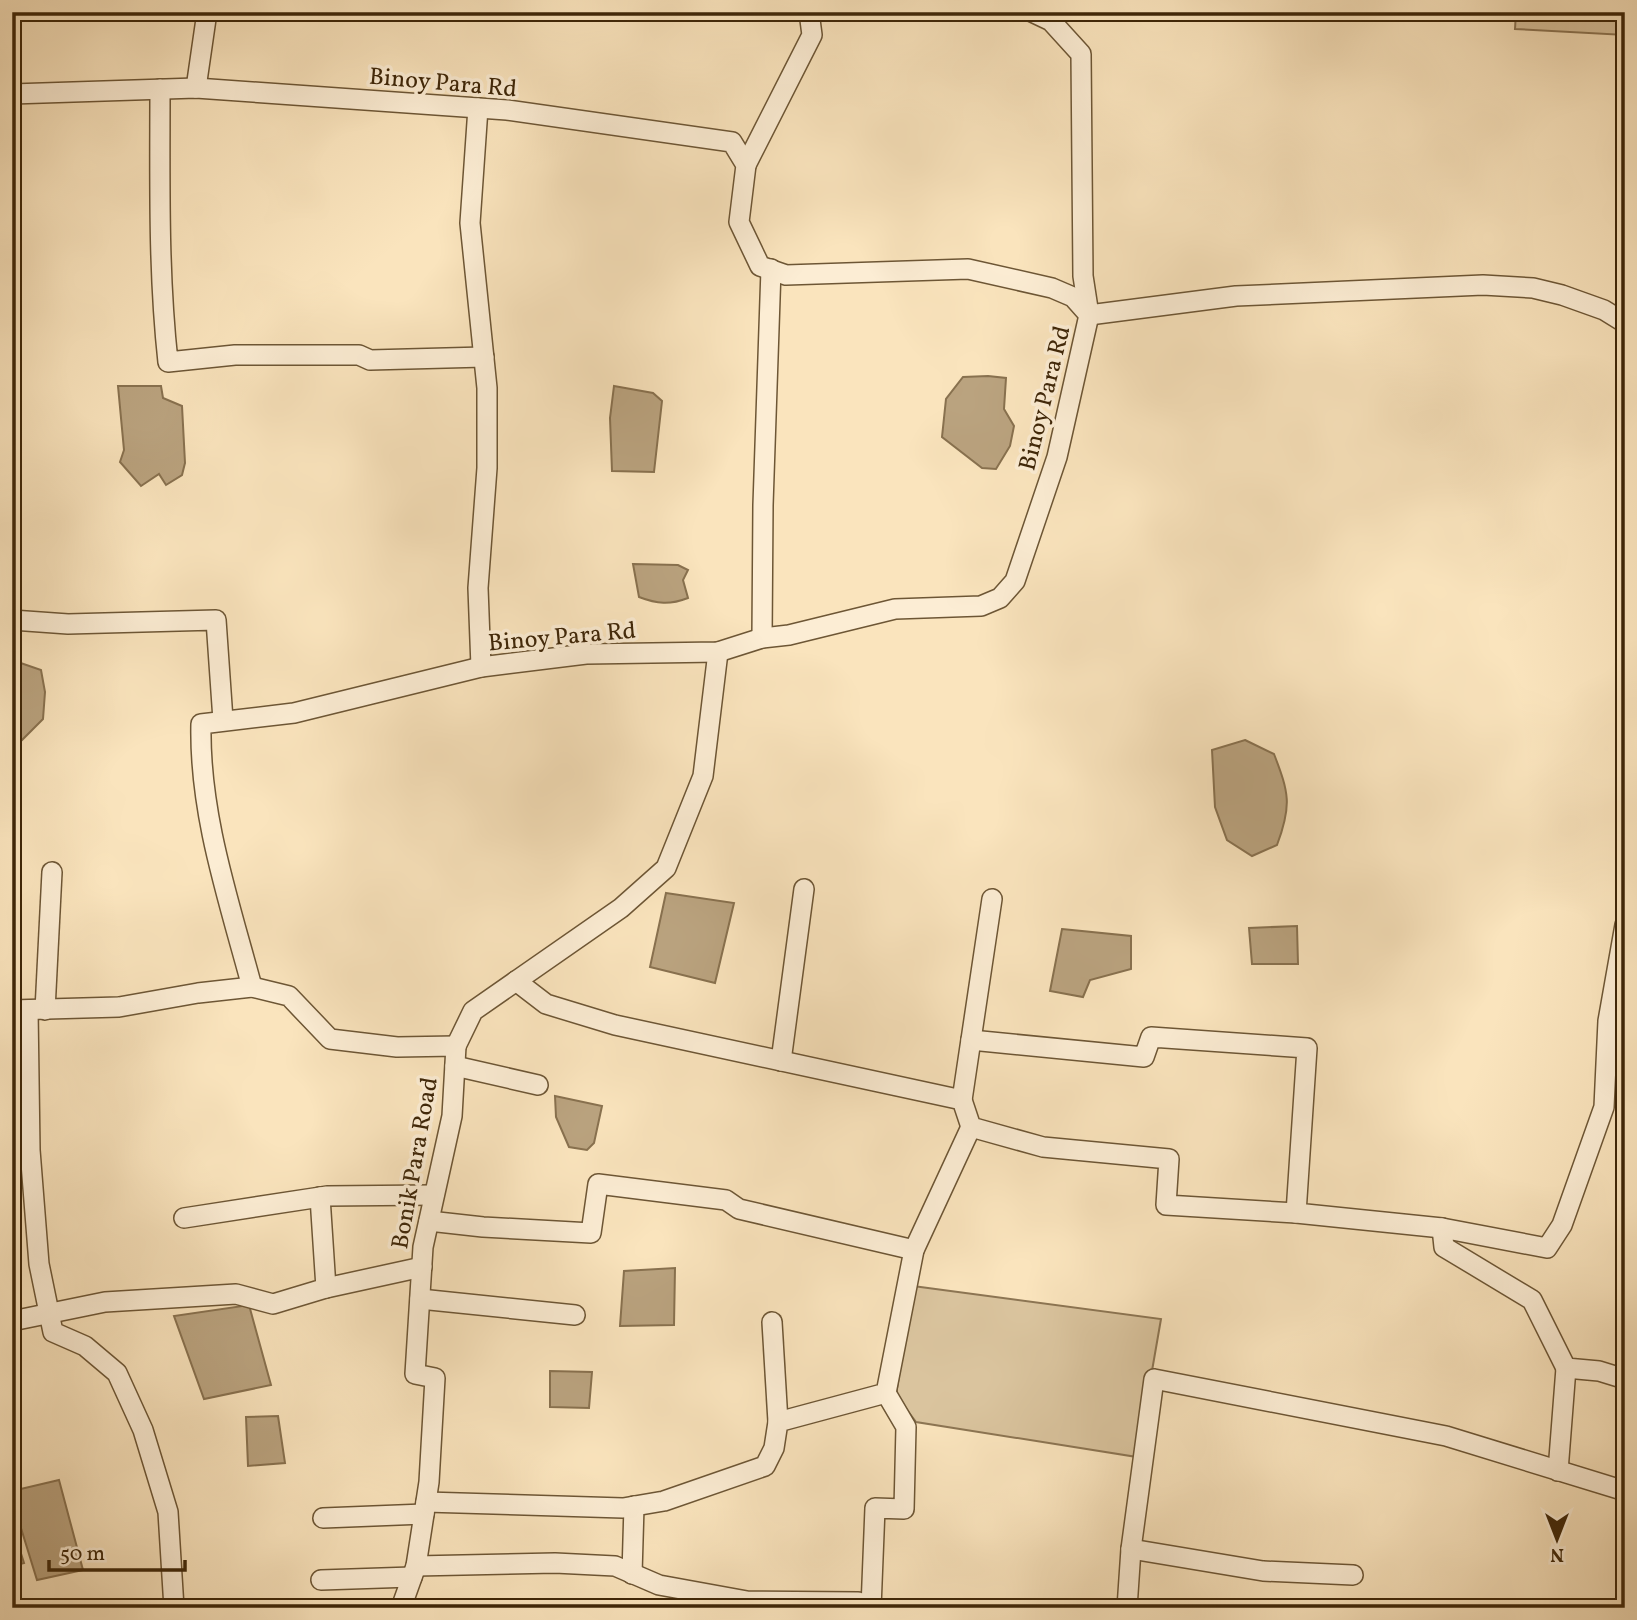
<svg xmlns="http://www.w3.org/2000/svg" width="1637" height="1620" font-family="Vollkorn,serif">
	<rect width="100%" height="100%" fill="#fae4bd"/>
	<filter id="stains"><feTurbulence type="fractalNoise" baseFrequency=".00286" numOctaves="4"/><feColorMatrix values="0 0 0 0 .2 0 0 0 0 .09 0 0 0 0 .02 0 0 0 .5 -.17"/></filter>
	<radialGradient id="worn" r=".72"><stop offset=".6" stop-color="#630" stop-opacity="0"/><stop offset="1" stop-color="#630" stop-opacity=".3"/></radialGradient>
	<!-- green -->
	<g fill="#dac49e" stroke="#8c7553" stroke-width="2">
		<path d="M1516,12H1625V35L1515,29Z"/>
		<path d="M913,1286L1161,1319L1137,1457L916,1422L896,1395Z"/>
	</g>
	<!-- water -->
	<g fill="#baa37f" stroke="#88714f" stroke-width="2">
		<path d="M988,376L1006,378L1004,409L1014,426L1010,446L996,469L982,468L942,437L946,399L963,377Z"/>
		<path d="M118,386H161L163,398L182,406L185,463L182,475L166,485L159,474L141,486L120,462L124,450Z"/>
		<path d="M614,386L653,393L662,401L654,472L612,471L610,418Z"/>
		<path d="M633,564L678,565L688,570L683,580L688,598C670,605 657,604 639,597Z"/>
		<path d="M12,660L41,670L45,692L43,719L22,740L12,737Z"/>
		<path d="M1245,740L1274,754C1289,793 1292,805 1277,845L1252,856L1227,840L1215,807L1212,750Z"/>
		<path d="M666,893L734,903L715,983L650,967Z"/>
		<path d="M1297,926L1298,964H1252L1249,928Z"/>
		<path d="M1062,929L1131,936V969L1090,980L1083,997L1050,991Z"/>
		<path d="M555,1096L602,1106L594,1143L587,1150L569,1147L556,1117Z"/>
		<path d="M675,1268L674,1325L620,1326L624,1271Z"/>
		<path d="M249,1305L271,1385L204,1399L174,1316Z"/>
		<path d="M550,1371L592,1372L589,1408L550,1407Z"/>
		<path d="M278,1416L285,1463L248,1466L246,1417Z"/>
		<path d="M59,1480L83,1570L37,1580L12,1499V1491Z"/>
		<path d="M12,1525L24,1563L12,1566Z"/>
	</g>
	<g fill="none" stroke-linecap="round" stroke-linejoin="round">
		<!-- street casing -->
		<g stroke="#6d5635" stroke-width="22">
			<g id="street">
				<path d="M1032,12L1051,21L1081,54L1083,276L1089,315L1236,296L1483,285L1533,288L1562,295L1604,310L1625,323"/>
				<path d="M196,88L207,12"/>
				<path d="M160,89C160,180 158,271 168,362L235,355H359L370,360L484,357"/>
				<path d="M12,94L196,88L507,110L732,142L746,165L739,222L760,266L786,275L968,269L1052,288L1073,297L1089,315L1057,457L1015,581L1000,598L981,606L895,609L789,635L762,638L718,652L586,654L481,667L294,713L201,724C199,814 229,901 252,987"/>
				<path d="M478,108L470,223L487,388V468L478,588L481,667"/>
				<path d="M746,165L812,35L809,12"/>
				<path d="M12,620L68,624L216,620L223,720"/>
				<path d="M762,638L763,505L771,269"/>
				<path d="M516,981L546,1004L615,1025L962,1100L971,1127L1043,1147L1169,1159L1166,1205L1296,1213"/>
				<path d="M12,1010L119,1007L198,993L252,987L289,996L330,1039L397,1047L456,1046L452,1116L423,1247L415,1374L435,1378L429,1482L416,1566L401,1608"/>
				<path d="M28,1010L30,1150L39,1264L53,1332L85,1346L117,1373L143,1430L168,1512L174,1608"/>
				<path d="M45,1010L52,872"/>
				<path d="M971,1040L1144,1057L1151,1037L1307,1048L1296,1213L1442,1228L1547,1248L1562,1225L1604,1107L1608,1021L1625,925"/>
				<path d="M456,1046L473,1011L621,908L666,868L703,776L718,652"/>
				<path d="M781,1061L804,889"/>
				<path d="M455,1066L538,1085"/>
				<path d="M962,1100L992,899"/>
				<path d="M184,1218L327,1196L434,1195"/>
				<path d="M429,1221L483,1227L591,1233L598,1184L726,1200L739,1209L914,1250"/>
				<path d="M1442,1228L1444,1247L1532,1300L1566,1368L1599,1371L1625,1379"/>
				<path d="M326,1288L422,1267"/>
				<path d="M420,1299L575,1315"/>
				<path d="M12,1321L105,1302L236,1294L273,1304L326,1288L320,1197"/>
				<path d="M772,1322L778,1422"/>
				<path d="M1558,1471L1566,1368"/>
				<path d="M426,1502L623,1508L664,1501L765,1466L774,1448L778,1422L886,1393L914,1250L971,1127"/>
				<path d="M323,1518L424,1514"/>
				<path d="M1131,1549L1263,1571L1353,1575"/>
				<path d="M416,1566L555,1563L615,1566L659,1585L747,1601L858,1602L862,1608"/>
				<path d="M632,1574L634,1506"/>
				<path d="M321,1580L412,1577"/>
				<path d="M871,1608L875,1508L904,1509L906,1427L886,1393"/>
				<path d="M1127,1608L1131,1549L1154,1379L1446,1436L1625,1491"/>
			</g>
		</g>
		<!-- street -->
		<use href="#street" stroke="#fcedd4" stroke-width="19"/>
	</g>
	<g text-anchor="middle" stroke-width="7" stroke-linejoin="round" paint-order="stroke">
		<!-- street labels -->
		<g font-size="24" fill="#3e2608" stroke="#fcedd4">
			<text transform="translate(443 82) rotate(5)" y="8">Binoy Para Rd</text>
			<text transform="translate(1044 398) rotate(-76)" y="8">Binoy Para Rd</text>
			<text transform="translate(562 636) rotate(-5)" y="8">Binoy Para Rd</text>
			<text transform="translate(414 1163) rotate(-80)" y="8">Bonik Para Road</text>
		</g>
	</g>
	<!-- margin -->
	<rect width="1637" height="1620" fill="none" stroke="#fae4bd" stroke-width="42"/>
	<rect x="14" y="14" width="1609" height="1592" fill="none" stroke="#3e2608" stroke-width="3.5"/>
	<rect x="21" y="21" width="1595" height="1578" fill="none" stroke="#3e2608" stroke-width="2"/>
	<!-- north arrow -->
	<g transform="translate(1557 1539) rotate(180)" stroke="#fcedd4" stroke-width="5" paint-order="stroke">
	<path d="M0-5L12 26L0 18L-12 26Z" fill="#3e2608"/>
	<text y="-10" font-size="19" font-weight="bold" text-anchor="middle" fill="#3e2608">N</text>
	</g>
	<!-- scale -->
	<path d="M49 1560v10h136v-10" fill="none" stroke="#3e2608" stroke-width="3.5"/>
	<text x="60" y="1560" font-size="21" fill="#3e2608" stroke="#fcedd4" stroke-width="5" paint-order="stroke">50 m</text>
	<rect width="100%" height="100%" filter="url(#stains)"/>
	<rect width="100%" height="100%" fill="url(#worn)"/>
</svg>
